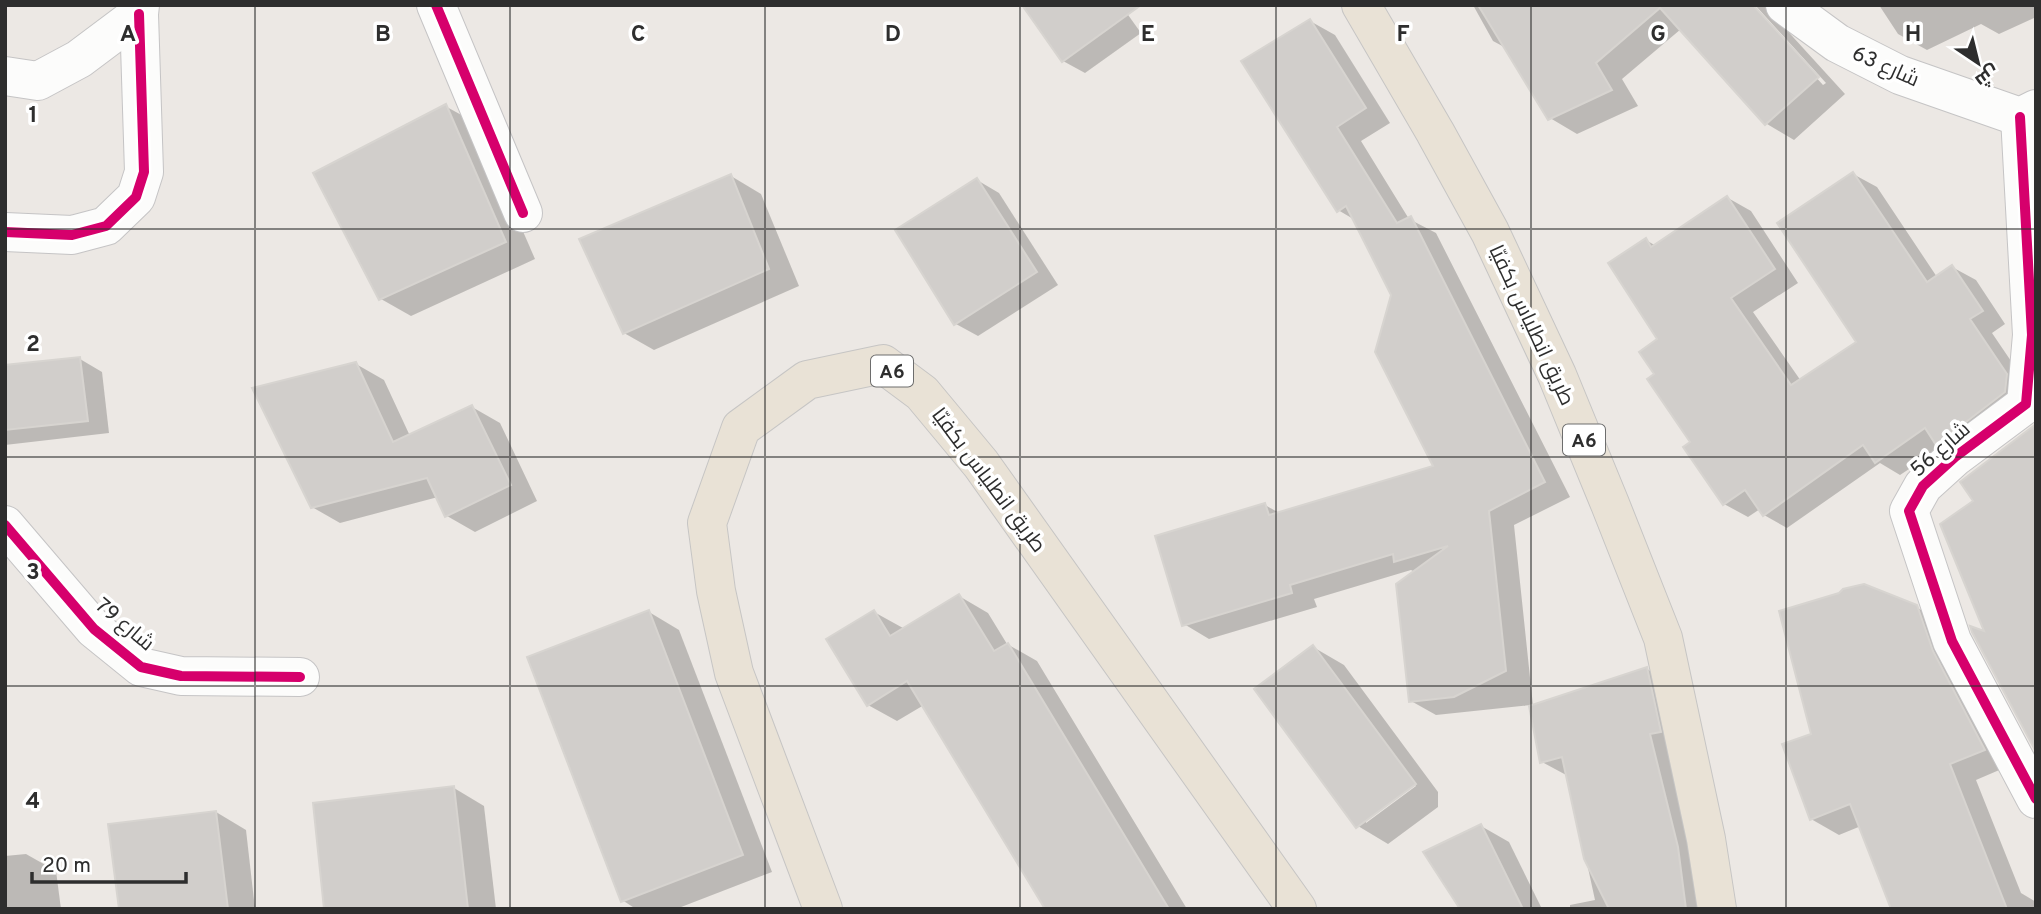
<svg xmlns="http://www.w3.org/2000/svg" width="2041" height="914" font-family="Overpass,Cairo,sans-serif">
	<rect width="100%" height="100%" fill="#ece8e4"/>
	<!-- shadow -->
	<g fill="#0003" fill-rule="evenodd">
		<path d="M1121,5L1141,33L1085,73L1063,61Z"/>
		<path d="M1473,5H1751L1823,85L1826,83L1755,5H1764L1845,94L1794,140L1767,124L1681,29L1622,79L1638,106L1577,134L1550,118L1506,48L1493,41Z"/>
		<path d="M1879,5H2036V21L2034,18L1999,34L1981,24L1927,50L1898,34Z"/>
		<path d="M1310,21L1335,35L1390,123L1361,141L1409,219L1436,233L1570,497L1514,525L1533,706L1647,669L1671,683L1708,909H1570V905L1595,900L1568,776L1542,762L1530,705L1436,715L1411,701L1415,572L1411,570L1314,599L1317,607L1209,639L1184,624L1265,505L1281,514L1435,467L1393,295L1355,220L1338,210Z"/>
		<path d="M445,106L476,123L535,259L411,316L381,299Z"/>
		<path d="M1853,174L1877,187L1937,277L1952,267L1976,280L2005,324L1992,333L2030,389L1900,475L1880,463L1787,528L1764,515L1760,509L1748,517L1724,504L1656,374L1659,340L1646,240L1656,246L1728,198L1751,211L1798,283L1753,312L1801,381L1858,343Z"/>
		<path d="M731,176L761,194L799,286L654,350L624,333Z"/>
		<path d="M977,180L999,193L1058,285L978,336L956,324Z"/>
		<path d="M80,359L102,372L109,433L5,445V367Z"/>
		<path d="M356,364L384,380L410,436L472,407L500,423L537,501L475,532L447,516L438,497L340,523L312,507Z"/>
		<path d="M959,596L988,613L1007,644L1037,661L1187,909H1047L924,705L897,721L868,705L874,612L903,628Z"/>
		<path d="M1916,607L1944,623L2011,765L1976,780L2021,893L2036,902V909H1893L1861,826L1839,835L1811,819L1813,736Z"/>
		<path d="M649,612L679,630L772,872L676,909H636L622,900Z"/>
		<path d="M1313,647L1344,665L1438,792V807L1388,844L1358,826ZM1414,783L1416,786L1366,823V818Z"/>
		<path d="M454,788L484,806L496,909H326Z"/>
		<path d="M216,812L246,830L255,909H121Z"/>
		<path d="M1481,826L1509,842L1542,909H1462Z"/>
		<path d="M26,854L56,871L61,909H5V856Z"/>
	</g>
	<!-- building -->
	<g fill="#d1cecb" stroke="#d7d4d0" stroke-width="2">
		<path d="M1022,5H1141L1062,62Z"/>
		<path d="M1478,5H1753L1819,77L1765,125L1660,8L1596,63L1612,90L1548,120Z"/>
		<path d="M1310,19L1366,108L1337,127L1397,223L1411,216L1545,482L1489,511L1506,671L1454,697L1409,702L1396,584L1448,546L1394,562L1393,554L1290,585L1292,593L1182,626L1155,536L1265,503L1269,515L1433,466L1375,352L1391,295L1346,206L1337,212L1241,61Z"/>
		<path d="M446,104L506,242L379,300L313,173Z"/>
		<path d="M1853,172L1927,282L1952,265L1983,311L1970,319L2007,374L2005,392L1936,445L1925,428L1875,463L1863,445L1763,516L1745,490L1723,505L1683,447L1690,442L1647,379L1654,374L1639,352L1657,339L1608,263L1646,238L1651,247L1727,196L1775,269L1731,298L1791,385L1856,342L1777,223Z"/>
		<path d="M731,174L769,269L623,334L579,239Z"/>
		<path d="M977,178L1037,272L954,325L895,230Z"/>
		<path d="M80,357L88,421L5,430V365Z"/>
		<path d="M356,362L393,442L472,405L511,485L445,517L427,478L311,508L252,388Z"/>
		<path d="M2036,424V752L1972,632L1970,626L1984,631L1940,524L1973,501L1960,482Z"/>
		<path d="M1864,584L1917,605L1933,651L1985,750L1950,764L2007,909H1891L1850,804L1810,820L1782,744L1811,734L1779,611L1839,593L1843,589Z"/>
		<path d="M959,594L994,651L1008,643L1169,909H1045L907,681L867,706L826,639L874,610L890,636Z"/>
		<path d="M649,610L743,855L621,902L527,657Z"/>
		<path d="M1313,645L1416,784L1356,828L1254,689Z"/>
		<path d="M1647,667L1661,732L1650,734L1678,847L1686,909H1609L1584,859L1562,757L1540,763L1529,706Z"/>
		<path d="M454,786L468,909H324L313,803Z"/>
		<path d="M216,811L228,909H119L108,824Z"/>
		<path d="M1481,824L1523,909H1460L1423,852Z"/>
	</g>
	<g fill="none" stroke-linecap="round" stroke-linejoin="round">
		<!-- minor casing -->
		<g stroke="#c5c4c5" stroke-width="40">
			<g id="minor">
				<path d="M436,5L523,213"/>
				<path d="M1785,5L1837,43L1900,75L2020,117L2036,109"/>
				<path d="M2020,117L2032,335L2026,404L1955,457L1923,486L1909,511L1952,641L2036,799"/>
				<path d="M5,232L72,235L106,226L136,197L144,172L139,14"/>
				<path d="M5,525L94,629L141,667L181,676L300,677"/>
			</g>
		</g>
		<!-- tertiary casing -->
		<g stroke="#c5c4c5" stroke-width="40">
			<path id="tertiary" d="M5,76L38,81L79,59L139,14L140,5"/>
		</g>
		<!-- trunk casing -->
		<g stroke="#c6c5c4" stroke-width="40">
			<g id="trunk">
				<path d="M1361,5L1435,132L1490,232L1557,375L1610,504L1663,638L1706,839L1717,909"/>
				<path d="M823,909L734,673L716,591L707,523L741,428L807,380L883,364L922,393L981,464L1297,909"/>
			</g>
		</g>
		<!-- minor -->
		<use href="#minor" stroke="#fcfcfb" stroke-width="38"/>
		<!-- tertiary -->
		<use href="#tertiary" stroke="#fcfcfb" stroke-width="38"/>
		<!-- trunk -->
		<use href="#trunk" stroke="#e9e2d6" stroke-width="38"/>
		<!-- cycleway casing -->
		<g stroke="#fff" stroke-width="15">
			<g id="cycleway">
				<path d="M436,5L523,213"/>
				<path d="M2020,117L2032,335L2026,404L1955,457L1923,486L1909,511L1952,641L2036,799"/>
				<path d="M5,232L72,235L106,226L136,197L144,172L139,14"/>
				<path d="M5,525L94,629L141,667L181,676L300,677"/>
			</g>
		</g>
		<!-- cycleway -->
		<use href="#cycleway" stroke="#d6006c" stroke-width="10"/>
	</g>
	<!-- grid -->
	<path fill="none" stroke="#2e2e2e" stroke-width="2" stroke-opacity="0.55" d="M255,5V909M510,5V909M765,5V909M1020,5V909M1276,5V909M1531,5V909M1786,5V909M5,229H2036M5,457H2036M5,686H2036"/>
	<g text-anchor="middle" stroke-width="7" stroke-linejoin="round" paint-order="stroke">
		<!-- shield labels -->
		<g fill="#fff" stroke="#6d6d6d" stroke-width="2">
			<rect x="871" y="355.5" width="42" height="31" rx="5"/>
			<rect x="1563" y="424.5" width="42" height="31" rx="5"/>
		</g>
		<g font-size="19" font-weight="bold" fill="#2e2e2e">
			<text x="892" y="378">A6</text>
			<text x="1584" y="447">A6</text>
		</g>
		<!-- street labels -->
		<g font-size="21" fill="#2e2e2e" stroke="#fff">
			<text transform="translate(1886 66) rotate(24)" y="7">شارع 63</text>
			<text transform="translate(1532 325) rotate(65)" y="7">طريق انطلياس بكفيّا</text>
			<text transform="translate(1940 449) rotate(-41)" y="7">شارع 56</text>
			<text transform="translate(989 480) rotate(53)" y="7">طريق انطلياس بكفيّا</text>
			<text transform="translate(125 624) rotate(40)" y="7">شارع 79</text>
		</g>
	</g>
	<g font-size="23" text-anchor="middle" font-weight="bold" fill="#2e2e2e" stroke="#fff" stroke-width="7" stroke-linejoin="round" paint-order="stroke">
		<text x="128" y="41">A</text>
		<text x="383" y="41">B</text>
		<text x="638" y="41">C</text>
		<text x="893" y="41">D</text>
		<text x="1148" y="41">E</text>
		<text x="1403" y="41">F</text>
		<text x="1658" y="41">G</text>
		<text x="1913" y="41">H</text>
		<text x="33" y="122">1</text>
		<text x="33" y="351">2</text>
		<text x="33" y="579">3</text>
		<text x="33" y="808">4</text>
	</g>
	<!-- border -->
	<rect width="2041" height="914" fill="none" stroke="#2e2e2e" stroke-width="14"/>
	<!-- north arrow -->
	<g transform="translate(1978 63) rotate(145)" stroke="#ffffff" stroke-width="5" paint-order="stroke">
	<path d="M0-5L12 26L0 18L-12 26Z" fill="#2e2e2e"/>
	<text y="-10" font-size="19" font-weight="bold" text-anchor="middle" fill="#2e2e2e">ش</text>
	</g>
	<!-- scale -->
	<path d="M32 872v10h154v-10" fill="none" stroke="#2e2e2e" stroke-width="3.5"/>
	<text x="42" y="872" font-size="21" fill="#2e2e2e" stroke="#ffffff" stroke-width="5" paint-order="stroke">20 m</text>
</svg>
